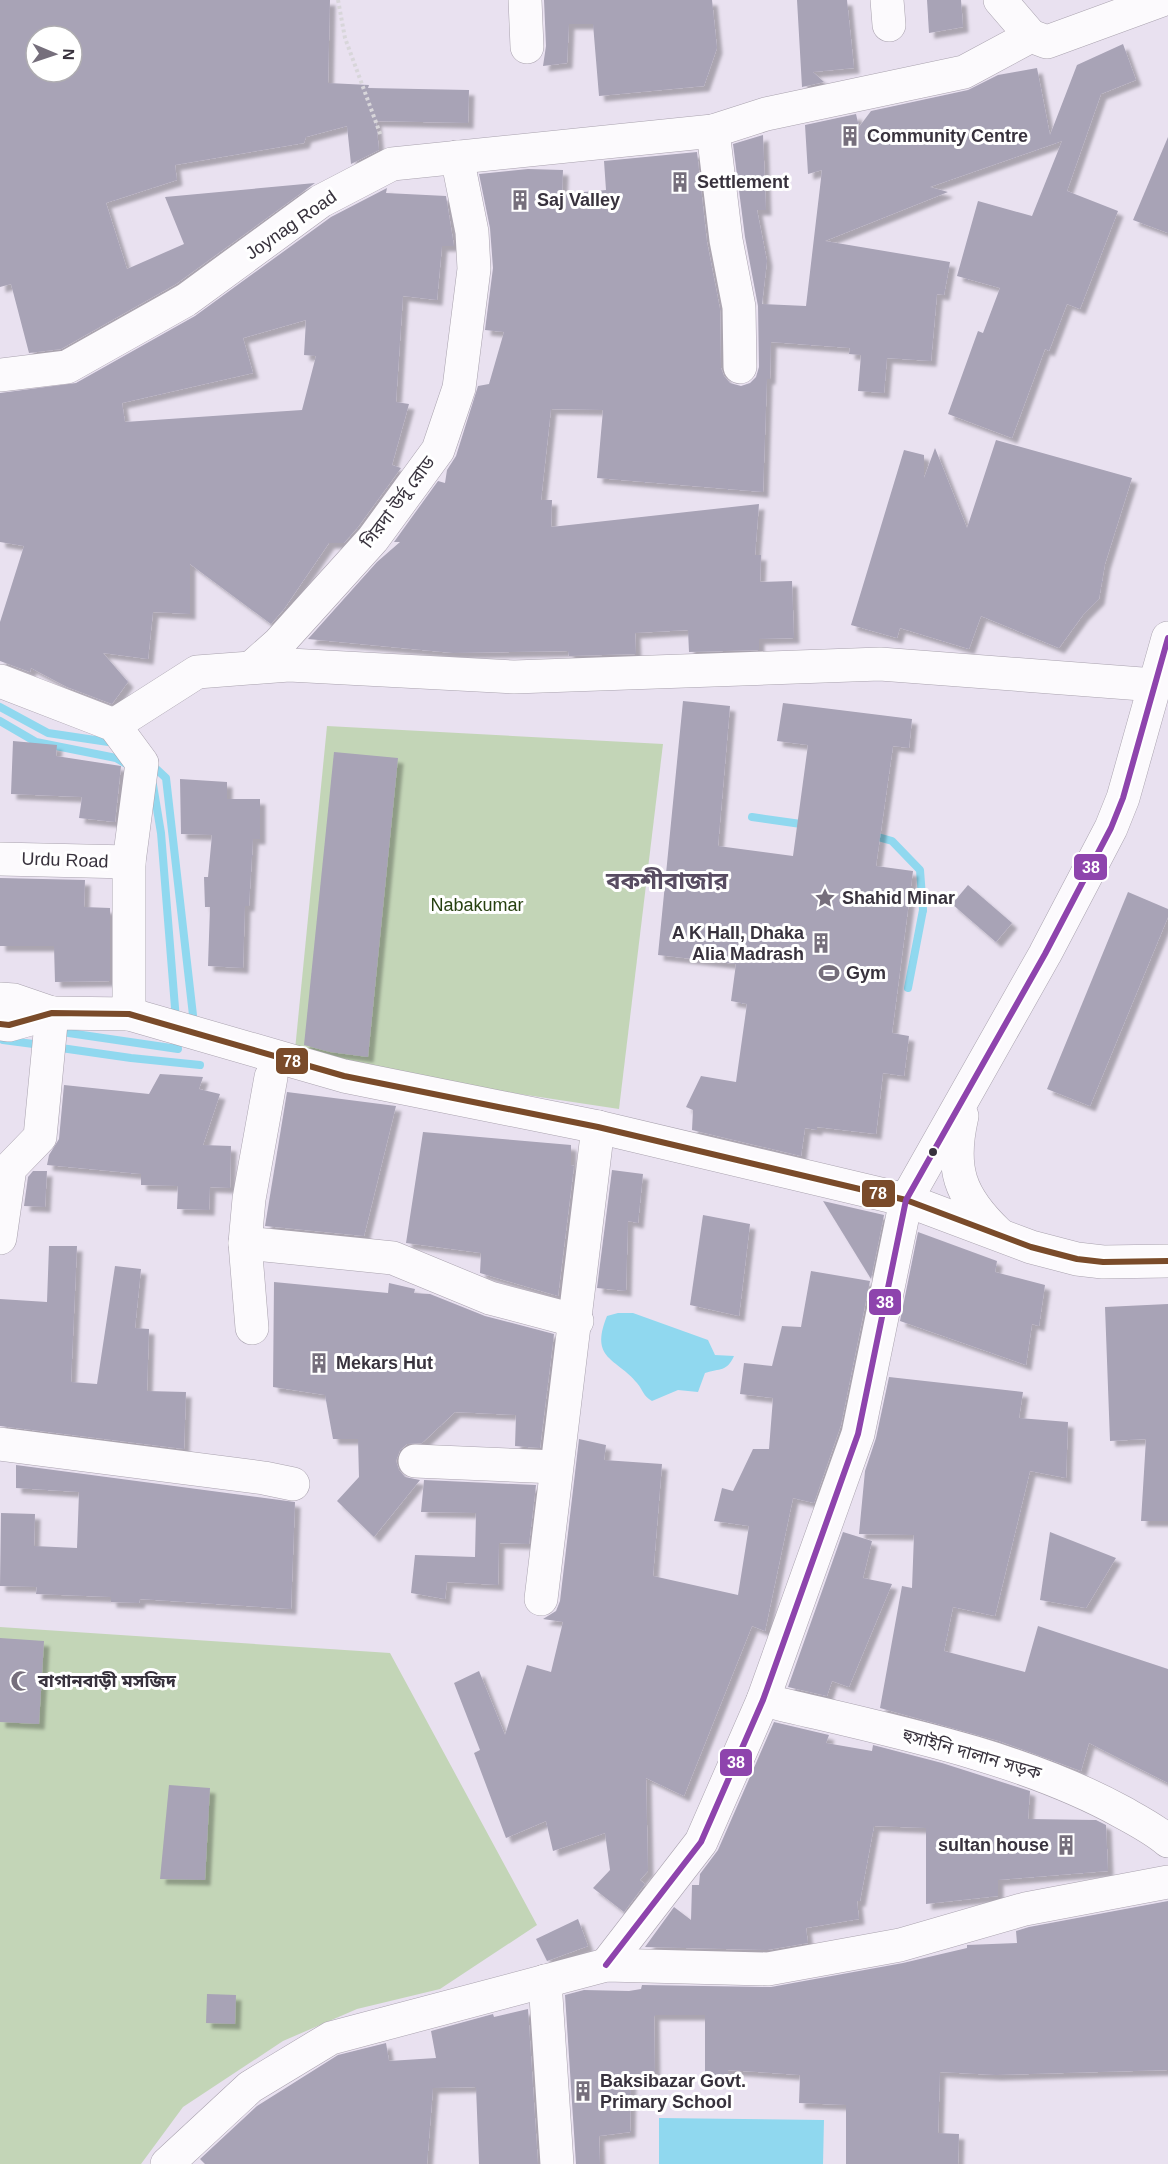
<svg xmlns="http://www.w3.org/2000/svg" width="1168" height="2164" font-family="Helvetica,'Noto Sans Bengali',sans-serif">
	<defs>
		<filter id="shadow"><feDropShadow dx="5.5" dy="5.5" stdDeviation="1.5" flood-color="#0004"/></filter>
	</defs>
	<rect width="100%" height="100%" fill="#e9e1f0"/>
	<!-- green -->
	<g fill="#c3d5b7">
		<path d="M327,726L663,744L619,1109L294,1060Z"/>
		<path d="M0,1627L390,1653L537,1925L440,1989L357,2009L283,2041L183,2107L141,2164H0Z"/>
	</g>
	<!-- water -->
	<g fill="#90d8ef">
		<path d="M618,1313H633L708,1340L715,1355L734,1356C727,1372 720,1368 705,1373L698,1392L678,1390L652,1401C643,1396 643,1390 637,1383C617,1358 589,1360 607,1316Z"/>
		<path d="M659,2118L824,2120L823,2164H659Z"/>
	</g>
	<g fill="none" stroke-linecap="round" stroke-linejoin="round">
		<!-- stream -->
		<g stroke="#90d8ef" stroke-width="8">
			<path d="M0,707L48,733L115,743"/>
			<path d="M0,721L36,742L116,758L128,765"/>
			<path d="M151,764L166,778L194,1024"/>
			<path d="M153,785L161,833L176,1020"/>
			<path d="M752,817L808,825"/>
			<path d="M871,835L892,841L920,870L923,910"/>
			<path d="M908,988L923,910"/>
			<path d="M55,1031L178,1049L177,1036"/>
			<path d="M3,1040L41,1045"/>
			<path d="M54,1047L131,1058L200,1065"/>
		</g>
	</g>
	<!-- building -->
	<g fill="#a8a3b6" fill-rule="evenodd" filter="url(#shadow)">
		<path d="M0,0H330L328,83L369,85L368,88L469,90L468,123L376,121L379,150L351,164L347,126L306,137L304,143L175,165L177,180L106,203L127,269L184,244L165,197L315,183L176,284L61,349L29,353L11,284L0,287ZM36,36H72V72H36Z"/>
		<path d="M544,0H712L717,48L704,86L599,96L593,24H569L567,63L543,66L546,46Z"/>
		<path d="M797,0H847L854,68L813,72L824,82L802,87Z"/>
		<path d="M927,0H961L963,27L929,33Z"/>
		<path d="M1123,44L1136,80L1101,94L1067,191L1118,211L1080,309L1067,304L1049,351L1045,349L1012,438L948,414L978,331L983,333L1000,288L957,276L978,201L1032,216L1062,141L930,187L948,192L825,241L950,262L944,295L937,294L931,361L887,358L884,393L858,391L861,355L849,354L850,348L771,342L770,379H767L763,492L597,478L603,410L551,409L541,500H552L551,527L759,504L755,555H761L760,582L792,581L794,638L759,639V650L689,652L688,630L635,633L636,654L569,656L568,651L453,653L308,639L377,562L400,542H394L438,481L445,483L447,470L456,456L478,386L489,384L504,332L485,330L493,268L490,228L479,174L528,169L563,170L562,194L606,190L604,161L697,152L707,242L720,309L721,368L724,376L730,383L741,386L750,383L756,377L759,367L758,306L745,237L733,144L763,135L766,210H757L767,261L762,304L806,306L822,170L808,174L805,125L856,114L859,127L871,111L968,90L998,75L1037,68L1050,135L1077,65Z"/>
		<path d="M1168,137V233L1133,220Z"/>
		<path d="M387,188L386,193L446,196L454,246H442L437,300L403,296L396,402L409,404L392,465L401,468L358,527L344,543H329L284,609L271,624L190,564V614L153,612L148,659L103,653L128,682L112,704L67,687L31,668L30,672L0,661V622L24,546L0,542V393L76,383L195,316L331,217ZM306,320L304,355L316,356L302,410L125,422L122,403L253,373L243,338Z"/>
		<path d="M996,440L1132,478L1105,564L1099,599L1083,615L1059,648L981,616L969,649L900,628L897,638L851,625L904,450L924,455V478L935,448L967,528Z"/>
		<path d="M683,701L730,706L718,846L793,856L808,745L777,741L783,703L912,719L909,748L893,746L876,866L913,871L892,1033L909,1036L904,1076L883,1073L876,1134L817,1127V1130L805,1128L801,1156L692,1130L693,1110L686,1107L701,1076L736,1082L747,1004L731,1001L736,964L658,955Z"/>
		<path d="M13,741L57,745L56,756L121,766L115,822L79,818L82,797L11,794Z"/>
		<path d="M334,752L398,758L368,1057L330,1052L304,1045Z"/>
		<path d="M180,779L227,782V799H260V839H253L249,906H245L243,968L208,966L210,907H205L204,877H208L212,835L181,834Z"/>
		<path d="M0,878L85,880L84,907L110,908V981L55,982L54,946H0Z"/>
		<path d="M968,885L1012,923L996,942L952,904Z"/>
		<path d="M1128,892L1168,909V917L1090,1106L1047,1089Z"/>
		<path d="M160,1074L203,1077L199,1089L220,1094L203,1145L231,1146L230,1188L210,1187L209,1210L177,1209L178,1186L141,1185V1174L47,1165L49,1155L59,1139L64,1085L149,1094Z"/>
		<path d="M287,1092L396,1106L364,1236L265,1226Z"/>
		<path d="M423,1132L571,1145V1165L574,1166L558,1296L480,1273L481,1253L406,1243Z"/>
		<path d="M612,1170L643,1174L638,1223L628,1221L626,1291L597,1288Z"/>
		<path d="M33,1171H47L45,1207L24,1206L28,1177Z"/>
		<path d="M823,1201L884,1215L871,1279Z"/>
		<path d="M703,1215L750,1224L739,1316L690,1305Z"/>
		<path d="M918,1232L997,1261L995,1272L1045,1285L1039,1326L1032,1324L1026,1365L900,1321Z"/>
		<path d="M49,1246H77L71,1382L97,1384L115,1266L141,1269L135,1328L149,1329L147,1391L186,1392L184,1449L0,1426V1299L47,1302Z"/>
		<path d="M811,1271L870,1281L841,1425L814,1503L793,1498L765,1631L752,1626L684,1796L646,1778L648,1871L640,1880L645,1884L624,1912L593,1888L610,1870L605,1833L553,1851L546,1821L506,1838L474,1753L480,1750L454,1683L479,1671L505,1735L527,1665L551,1672L563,1622L543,1619L556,1611L560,1601L579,1439L606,1445L604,1460L662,1464L653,1576L738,1595L749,1526L714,1521L722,1488L733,1491L753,1449H769L773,1398L740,1394L744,1363L772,1366L782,1326L801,1327Z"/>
		<path d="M274,1282L388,1293L389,1283L415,1289L414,1293L430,1294L485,1316L554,1334L540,1448L515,1446L516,1415L455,1412L422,1443L407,1444L400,1450L396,1461L399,1470L405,1477L420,1480L374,1537L337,1501L359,1477L358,1439H333L325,1395L273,1387Z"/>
		<path d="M1168,1304V1521H1141L1146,1439L1110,1441L1105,1307Z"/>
		<path d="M889,1377L1023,1392L1019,1418L1068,1422L1066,1478L1030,1471L995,1616L953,1607L944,1651L1025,1672L1038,1626L1168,1669V1783L1089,1743L1081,1771L999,1741L880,1708L902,1586L912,1588L914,1535L859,1534L865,1471L876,1438Z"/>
		<path d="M16,1465L295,1502L291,1609L140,1599L139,1603L111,1602V1597L36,1594L37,1587L0,1586L1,1513L35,1514L34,1546L77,1548L79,1492L16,1488Z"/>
		<path d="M424,1480L536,1485L529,1544L499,1543L498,1585L447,1582L445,1599L411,1593L415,1555L475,1557L476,1513L421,1512Z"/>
		<path d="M843,1532L872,1541L863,1578L892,1584L849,1687L832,1681L827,1696L788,1687Z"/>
		<path d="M1050,1532L1116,1558L1086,1608L1040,1600Z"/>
		<path d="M0,1638L44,1641L39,1724L0,1722Z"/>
		<path d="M774,1722L829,1735L826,1743L872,1751L873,1745L942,1763L1030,1791L1028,1819L1096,1820L1106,1825L1108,1871L998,1880V1896L926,1904V1828L874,1826L860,1901H857L859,1919L806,1928L808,1943L767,1950L645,1947L674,1907L691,1920L692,1885H699L700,1874L718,1850Z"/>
		<path d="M169,1785L210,1788L205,1880L160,1879Z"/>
		<path d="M1168,1901V2070L996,2075L940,2072L938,2133L959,2134L958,2164H846V2105L799,2103L800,2075L728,2070V2081H705V2015H654L655,2079H631L630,2132L599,2136L600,2164H576L565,1995L584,1990L629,1991L641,1989L642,1985L771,1987L903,1963L967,1948V1945L1017,1943L1016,1931L1029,1927Z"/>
		<path d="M578,1919L588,1946L547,1961L536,1939Z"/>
		<path d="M207,1994L236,1995L235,2024L206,2023Z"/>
		<path d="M528,2009L538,2164H479L476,2087L433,2088L427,2164H205L200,2159L257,2106L338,2055L386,2043L389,2061L436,2058L431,2031L493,2014L494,2017Z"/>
	</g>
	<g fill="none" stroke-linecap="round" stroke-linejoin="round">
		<!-- minor casing -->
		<g stroke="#a9a2ae" stroke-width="34">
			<g id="minor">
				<path d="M525,0L527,47"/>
				<path d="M887,0L889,25"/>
				<path d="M713,131L726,240L739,307L740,367"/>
				<path d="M0,375L67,367L186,300L321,201L392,164L713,131L766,114L964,72L1031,36"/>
				<path d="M252,667L279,643L373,539L438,450L459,388L474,269L472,232L457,157"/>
				<path d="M0,681L114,725L142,763L129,862V1014"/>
				<path d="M114,725L197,672L289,665L514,677L880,664L1155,685"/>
				<path d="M0,859L129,862"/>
				<path d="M271,1077L249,1199L245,1243L393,1258L490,1298L577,1321"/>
				<path d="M0,1238L10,1168L40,1137L52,1013"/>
				<path d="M245,1243L252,1328"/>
				<path d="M0,1444L264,1478L293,1484"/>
				<path d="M415,1461L556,1467"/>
				<path d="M541,1599L598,1127"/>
				<path d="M763,1700C879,1728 1017,1754 1122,1812C1138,1821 1154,1829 1168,1841"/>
				<path d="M606,1965L701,1842L763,1700L858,1434L906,1200"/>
				<path d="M545,1981L557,2164"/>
				<path d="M167,2164L250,2087L331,2038L606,1965L768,1969L900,1945L1025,1909L1168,1882"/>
			</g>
		</g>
		<!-- major casing -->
		<g stroke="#a9a2ae" stroke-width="34">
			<g id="major">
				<path d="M1000,0L1031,36L1047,42L1162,0"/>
				<path d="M0,999L14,1000L52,1013"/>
				<path d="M0,1024L9,1025L52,1013L129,1014L344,1076L598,1127L906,1200L1031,1247L1077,1259L1103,1262L1168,1261"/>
				<path d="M962,1116C950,1168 959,1196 998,1233"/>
				<path d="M906,1200L1045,954L1111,828L1123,798L1168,638"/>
			</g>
		</g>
		<!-- path -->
		<path stroke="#d8d6da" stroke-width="4" stroke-dasharray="3 3" stroke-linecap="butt" d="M338,0L345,38L381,136"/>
		<!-- minor -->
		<use href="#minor" stroke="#fcfafd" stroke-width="33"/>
		<!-- major -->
		<use href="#major" stroke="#fcfafd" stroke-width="33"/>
		<!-- bus-1 casing -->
		<g stroke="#fff" stroke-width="10">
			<path id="bus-1" d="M0,1024L9,1025L52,1013L129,1014L344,1076L598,1127L906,1200L1031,1247L1077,1259L1103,1262L1168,1261"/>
		</g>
		<!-- bus-2 casing -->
		<g stroke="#fff" stroke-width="10">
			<path id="bus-2" d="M606,1965L701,1842L763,1700L858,1434L906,1200L1045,954L1111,828L1123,798L1168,638"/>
		</g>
		<!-- bus-1 -->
		<use href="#bus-1" stroke="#7a4b2a" stroke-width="6"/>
		<!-- bus-2 -->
		<use href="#bus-2" stroke="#8e44ad" stroke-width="6"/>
	</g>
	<!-- icons -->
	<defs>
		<g id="building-bare" transform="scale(1.62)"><path d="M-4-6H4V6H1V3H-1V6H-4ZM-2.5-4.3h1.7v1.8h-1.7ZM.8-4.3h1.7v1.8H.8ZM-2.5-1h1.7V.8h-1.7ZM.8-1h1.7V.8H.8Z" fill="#766f7c" stroke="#fff" stroke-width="2.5" paint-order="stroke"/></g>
		<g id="sight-bare" transform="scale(1.62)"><path d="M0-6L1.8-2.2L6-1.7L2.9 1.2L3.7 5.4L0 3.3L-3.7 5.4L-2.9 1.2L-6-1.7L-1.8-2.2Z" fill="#766f7c" stroke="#fff" stroke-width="2.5" paint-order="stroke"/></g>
		<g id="stadium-bare" transform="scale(1.62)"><path d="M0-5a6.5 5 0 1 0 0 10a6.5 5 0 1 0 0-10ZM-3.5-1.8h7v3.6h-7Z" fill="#766f7c" stroke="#fff" stroke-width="2.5" paint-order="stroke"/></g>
		<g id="mosque-bare" transform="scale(1.62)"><path d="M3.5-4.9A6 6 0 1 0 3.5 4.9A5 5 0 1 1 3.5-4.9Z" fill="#766f7c" stroke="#fff" stroke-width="2.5" paint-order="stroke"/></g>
	</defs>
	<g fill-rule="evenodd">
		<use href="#building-bare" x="850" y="136"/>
		<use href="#building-bare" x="680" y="182"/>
		<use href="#building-bare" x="520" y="200"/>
		<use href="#sight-bare" x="825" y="898"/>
		<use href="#building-bare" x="821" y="943"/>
		<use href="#stadium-bare" x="829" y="973"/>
		<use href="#building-bare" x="319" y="1363"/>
		<use href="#mosque-bare" x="21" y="1681"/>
		<use href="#building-bare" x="1066" y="1845"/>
		<use href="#building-bare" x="583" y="2091"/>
	</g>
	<!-- markers -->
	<circle fill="#38323d" stroke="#fff" stroke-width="2" cx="933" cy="1152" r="5"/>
	<g text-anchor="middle" stroke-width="6" stroke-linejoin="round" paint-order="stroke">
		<!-- poi labels -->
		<g font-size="18" font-weight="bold" fill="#38323d" stroke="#fff" text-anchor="start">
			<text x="867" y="142">Community Centre</text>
			<text x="697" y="188">Settlement</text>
			<text x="537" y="206">Saj Valley</text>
			<text x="842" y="904">Shahid Minar</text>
			<text x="804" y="939" text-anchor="end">A K Hall, Dhaka<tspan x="804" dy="21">Alia Madrash</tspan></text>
			<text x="846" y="979">Gym</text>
			<text x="336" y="1369">Mekars Hut</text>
			<text x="38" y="1687">বাগানবাড়ী মসজিদ</text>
			<text x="1049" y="1851" text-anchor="end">sultan house</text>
			<text x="600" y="2087">Baksibazar Govt.<tspan x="600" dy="21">Primary School</tspan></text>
		</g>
		<!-- street labels -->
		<g font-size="18" fill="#38323d" stroke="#fff">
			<text transform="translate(291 225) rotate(-35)" y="6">Joynag Road</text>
			<text transform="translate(398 502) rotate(-53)" y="6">গিরদা উর্দু রোড</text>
			<text transform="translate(65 860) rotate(2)" y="6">Urdu Road</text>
			<text transform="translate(972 1754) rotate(16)" y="6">হুসাইনি দালান সড়ক</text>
		</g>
		<!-- park labels -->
		<g font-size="18" fill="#274110" stroke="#fff">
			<text x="477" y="911">Nabakumar</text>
		</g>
		<!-- district labels -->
		<g font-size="24" font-weight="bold" fill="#584c62" stroke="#fff">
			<text x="667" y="889">বকশীবাজার</text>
		</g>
	</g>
	<g stroke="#fff" stroke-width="2">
		<rect x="1073" y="853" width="35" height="28" rx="6" fill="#8e44ad"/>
		<rect x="275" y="1047" width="34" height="28" rx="6" fill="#7a4b2a"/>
		<rect x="861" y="1179" width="35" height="29" rx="6" fill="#7a4b2a"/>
		<rect x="868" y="1288" width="34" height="28" rx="6" fill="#8e44ad"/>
		<rect x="719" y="1748" width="34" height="29" rx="6" fill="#8e44ad"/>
	</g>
	<g font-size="16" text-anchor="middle" font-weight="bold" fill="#fff">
		<text x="1091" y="873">38</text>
		<text x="292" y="1067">78</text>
		<text x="878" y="1199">78</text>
		<text x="885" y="1308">38</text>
		<text x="736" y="1768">38</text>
	</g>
	<!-- north arrow -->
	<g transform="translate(54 54) rotate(92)"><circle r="28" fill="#ffffff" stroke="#afadb1" stroke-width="1.5"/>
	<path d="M0-4.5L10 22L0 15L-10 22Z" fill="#766f7c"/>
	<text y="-9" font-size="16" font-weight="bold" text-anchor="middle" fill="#38323d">N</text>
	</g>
</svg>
